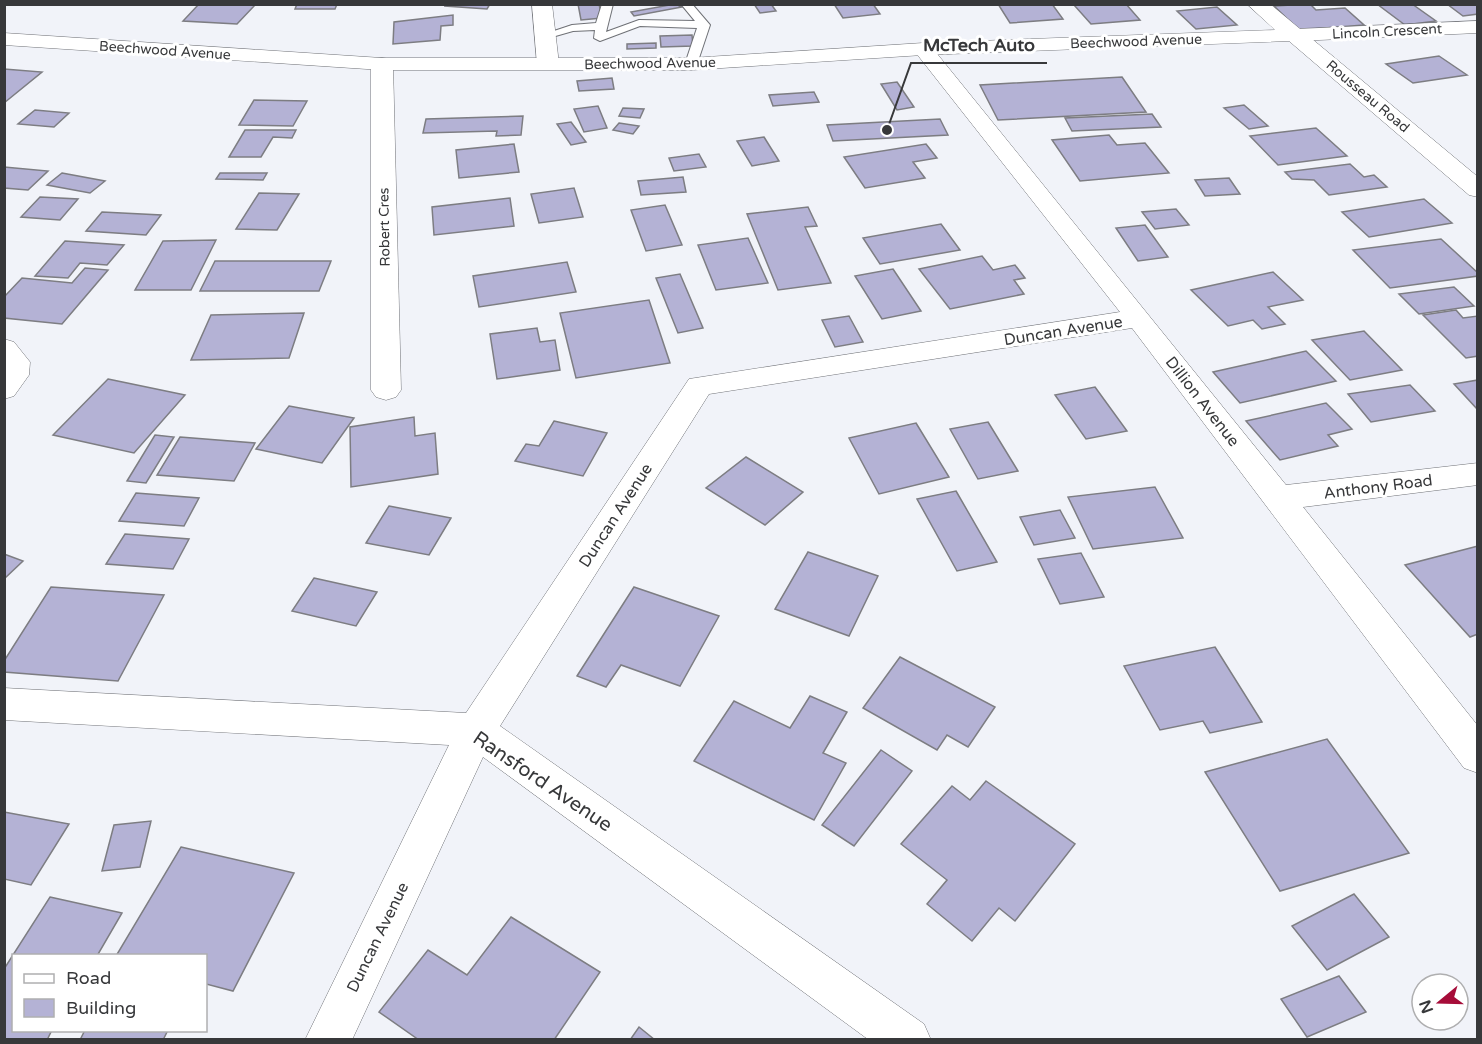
<svg xmlns="http://www.w3.org/2000/svg" width="1482" height="1044" font-family="'Varela Round',sans-serif">
	<rect width="100%" height="100%" fill="#f1f3f9"/>
	<!-- building -->
	<g fill="#b4b2d5" stroke="#7d7d82" stroke-width="1.5">
		<path d="M199,4H256L237,24L183,21Z"/>
		<path d="M297,4H337L335,9H295Z"/>
		<path d="M446,4H490L487,9L445,6Z"/>
		<path d="M578,4H599L602,18L581,20Z"/>
		<path d="M675,4L682,7L634,16L631,12Z"/>
		<path d="M754,4H771L776,11L760,13Z"/>
		<path d="M834,4H873L880,14L843,18Z"/>
		<path d="M998,4H1052L1063,19L1010,23Z"/>
		<path d="M1126,4L1140,20L1091,24L1074,5Z"/>
		<path d="M1310,4L1316,10L1345,8L1364,25L1299,30L1274,6Z"/>
		<path d="M1377,4H1412L1436,21L1405,25Z"/>
		<path d="M1447,4H1478V14L1463,16Z"/>
		<path d="M1217,7L1237,25L1196,29L1177,11Z"/>
		<path d="M453,15V25L441,26L440,40L393,44L394,22Z"/>
		<path d="M692,35L693,46L661,47L660,36Z"/>
		<path d="M656,43V48L627,49V44Z"/>
		<path d="M1439,56L1467,75L1413,83L1386,64Z"/>
		<path d="M4,69L42,72L4,103Z"/>
		<path d="M1122,77L1146,112L998,120L980,85Z"/>
		<path d="M612,78L614,89L579,91L577,81Z"/>
		<path d="M897,82L914,107L897,110L881,84Z"/>
		<path d="M814,92L819,102L773,106L769,95Z"/>
		<path d="M254,100L307,101L293,126L239,125Z"/>
		<path d="M1244,105L1268,126L1249,129L1224,108Z"/>
		<path d="M598,106L607,128L584,132L574,109Z"/>
		<path d="M623,108L644,109L640,118L619,116Z"/>
		<path d="M35,110L69,113L54,127L18,124Z"/>
		<path d="M1152,114L1161,127L1072,131L1065,118Z"/>
		<path d="M523,116L521,135L496,136L497,131L423,133L426,119Z"/>
		<path d="M940,119L948,135L833,141L827,125Z"/>
		<path d="M571,122L586,142L571,145L557,124Z"/>
		<path d="M619,123L639,126L633,134L613,130Z"/>
		<path d="M1316,128L1347,156L1278,165L1250,136Z"/>
		<path d="M245,130H296L292,138L273,137L261,157H229Z"/>
		<path d="M1109,135L1117,145L1145,143L1169,173L1080,181L1052,140Z"/>
		<path d="M764,137L779,161L752,166L737,141Z"/>
		<path d="M514,144L519,172L459,178L456,150Z"/>
		<path d="M926,144L937,158L913,162L925,178L865,188L844,157Z"/>
		<path d="M699,154L706,167L674,171L669,158Z"/>
		<path d="M1350,164L1364,177L1374,175L1387,187L1329,195L1314,180L1292,179L1285,172Z"/>
		<path d="M4,167L48,171L28,190L4,188Z"/>
		<path d="M62,173L105,181L90,193L47,185Z"/>
		<path d="M220,173H267L263,180L216,179Z"/>
		<path d="M683,177L686,192L641,195L638,181Z"/>
		<path d="M1229,178L1240,194L1205,196L1195,180Z"/>
		<path d="M574,188L583,217L539,223L531,194Z"/>
		<path d="M259,193L299,194L277,230L236,229Z"/>
		<path d="M40,197L78,199L60,220L21,217Z"/>
		<path d="M510,198L514,226L434,235L432,207Z"/>
		<path d="M1424,199L1452,223L1369,237L1342,212Z"/>
		<path d="M665,205L682,245L646,251L631,210Z"/>
		<path d="M808,207L817,226L805,227L831,283L778,290L747,214Z"/>
		<path d="M1176,209L1189,225L1155,229L1142,212Z"/>
		<path d="M102,212L161,215L146,235L86,231Z"/>
		<path d="M941,224L960,250L880,264L863,238Z"/>
		<path d="M1145,225L1168,257L1138,261L1116,228Z"/>
		<path d="M748,238L768,283L716,290L698,245Z"/>
		<path d="M1441,239L1478,273V276L1390,288L1353,250Z"/>
		<path d="M216,240L191,290H135L163,241Z"/>
		<path d="M65,241L124,245L107,265L80,263L68,278L35,276Z"/>
		<path d="M982,256L993,270L1015,265L1025,278L1014,280L1024,294L950,309L919,269Z"/>
		<path d="M215,261H331L319,291H200Z"/>
		<path d="M567,262L576,292L479,307L473,276Z"/>
		<path d="M85,268L108,270L62,324L4,318V297L22,278L72,283Z"/>
		<path d="M893,269L921,311L882,319L855,276Z"/>
		<path d="M1273,272L1303,300L1268,307L1285,324L1262,329L1253,320L1228,326L1191,290Z"/>
		<path d="M680,274L703,328L678,333L656,278Z"/>
		<path d="M1454,287L1474,306L1419,314L1399,294Z"/>
		<path d="M649,300L670,363L576,378L560,313Z"/>
		<path d="M1456,310L1463,318L1478,316V356L1466,358L1423,315Z"/>
		<path d="M304,313L289,358L191,360L211,315Z"/>
		<path d="M849,316L863,342L835,347L822,320Z"/>
		<path d="M537,328L540,342L555,340L560,370L497,379L490,334Z"/>
		<path d="M1364,331L1402,370L1350,380L1312,340Z"/>
		<path d="M1306,351L1336,381L1240,403L1213,372Z"/>
		<path d="M108,379L185,395L134,453L53,435Z"/>
		<path d="M1478,380V410L1454,384Z"/>
		<path d="M1410,385L1435,411L1371,422L1348,394Z"/>
		<path d="M1095,387L1127,431L1086,439L1055,395Z"/>
		<path d="M1326,403L1352,429L1328,435L1338,446L1280,460L1246,421Z"/>
		<path d="M289,406L354,418L322,463L256,449Z"/>
		<path d="M414,417L415,436L435,433L438,474L351,487L350,427Z"/>
		<path d="M554,421L607,433L583,476L515,461L526,444L539,446Z"/>
		<path d="M988,422L1018,471L978,479L950,429Z"/>
		<path d="M916,423L949,477L879,494L849,438Z"/>
		<path d="M155,435L174,437L146,483L127,481Z"/>
		<path d="M180,437L255,443L234,481L157,475Z"/>
		<path d="M746,457L803,492L765,525L706,488Z"/>
		<path d="M1155,487L1183,538L1093,549L1068,497Z"/>
		<path d="M956,491L997,562L957,571L917,499Z"/>
		<path d="M136,493L199,498L184,526L119,521Z"/>
		<path d="M389,506L451,518L429,555L366,543Z"/>
		<path d="M1060,510L1075,538L1034,545L1020,517Z"/>
		<path d="M125,534L189,539L173,569L106,564Z"/>
		<path d="M1478,546V634L1470,637L1405,565Z"/>
		<path d="M808,552L878,576L849,636L775,609Z"/>
		<path d="M1081,553L1104,597L1060,604L1038,559Z"/>
		<path d="M4,554L23,561L4,579Z"/>
		<path d="M314,578L377,592L356,626L292,611Z"/>
		<path d="M51,587L164,595L118,681L4,672V661Z"/>
		<path d="M634,587L719,616L680,686L621,665L606,687L577,676Z"/>
		<path d="M1215,647L1262,722L1210,733L1203,721L1160,730L1124,666Z"/>
		<path d="M900,657L995,707L968,747L947,735L937,750L863,708Z"/>
		<path d="M810,696L847,712L823,753L846,763L814,820L694,761L734,701L790,728Z"/>
		<path d="M1327,739L1409,853L1280,891L1205,772Z"/>
		<path d="M881,750L912,771L854,846L822,825Z"/>
		<path d="M986,781L1075,844L1015,921L999,908L972,941L927,904L947,880L901,844L952,786L970,800Z"/>
		<path d="M4,812L69,824L31,885L4,879Z"/>
		<path d="M151,821L140,867L102,871L114,825Z"/>
		<path d="M181,847L294,873L233,991L206,984V956H116Z"/>
		<path d="M1354,894L1389,937L1327,970L1292,926Z"/>
		<path d="M50,897L122,913L97,956H14V1030H52L47,1040H4V969Z"/>
		<path d="M511,917L600,972L554,1040H419L379,1012L428,950L467,975Z"/>
		<path d="M1339,976L1366,1012L1307,1037L1281,999Z"/>
		<path d="M639,1027L655,1040H630Z"/>
		<path d="M85,1030H168L163,1040H80Z"/>
	</g>
	<g fill="none" stroke-linecap="round" stroke-linejoin="round">
		<!-- service casing -->
		<g stroke="#6f7176" stroke-width="2">
			<path id="service" d="M602,4H613L606,32L639,20L695,21L681,4H692L710,25L697,64L691,67L685,64L697,28L640,26L600,41L594,38L595,30L573,31L545,39L539,36L572,25L596,23Z"/>
		</g>
		<!-- minor casing -->
		<g stroke="#6f7176" stroke-width="1">
			<g id="minor">
				<path d="M532,4H552L559,64L556,69H540L537,64Z"/>
				<path d="M1478,21V33L1296,41L1289,39L1286,35L1289,31L1296,29Z"/>
				<path d="M923,43L930,45L1286,485L1478,463V485L1303,507L1478,726V773L1464,768L1132,328L709,394L500,726L924,1024L931,1040H869L483,757L352,1040H305L449,745L4,720V688L466,713L689,379L1120,312L916,53L913,49L916,45Z"/>
				<path d="M382,58L390,59L393,64L401,390L396,397L386,400L376,397L371,390V64L374,59Z"/>
				<path d="M4,339L14,342L30,362L29,375L14,396L4,399Z"/>
			</g>
		</g>
		<!-- tertiary casing -->
		<g stroke="#6f7176" stroke-width="1">
			<path id="tertiary" d="M1247,4H1270L1478,177V197L1469,195L1289,41L923,55L691,70H382L4,45V33L382,58H691L923,43L1275,30Z"/>
		</g>
		<!-- service -->
		<use href="#service" fill="#fff" fill-rule="evenodd"/>
		<!-- minor -->
		<use href="#minor" fill="#fff" fill-rule="evenodd"/>
		<!-- tertiary -->
		<use href="#tertiary" fill="#fff" fill-rule="evenodd"/>
	</g>
	<g text-anchor="middle" stroke-width="6" stroke-linejoin="round" paint-order="stroke">
		<!-- far-street labels -->
		<g font-size="14" fill="#37383a" stroke="#fff">
			<text transform="translate(1387 31) rotate(-3)" y="5">Lincoln Crescent</text>
			<text transform="translate(1136 41) rotate(-2)" y="5">Beechwood Avenue</text>
			<text transform="translate(165 50) rotate(4)" y="5">Beechwood Avenue</text>
			<text transform="translate(650 63) rotate(-1)" y="5">Beechwood Avenue</text>
			<text transform="translate(1368 96) rotate(40)" y="5">Rousseau Road</text>
			<text transform="translate(384 227) rotate(-91)" y="5">Robert Cres</text>
		</g>
		<!-- street labels -->
		<g font-size="16" fill="#37383a" stroke="#fff">
			<text transform="translate(1063 330) rotate(-9)" y="6">Duncan Avenue</text>
			<text transform="translate(1203 401) rotate(52)" y="6">Dillion Avenue</text>
			<text transform="translate(1378 486) rotate(-7)" y="6">Anthony Road</text>
			<text transform="translate(615 515) rotate(-57)" y="6">Duncan Avenue</text>
			<text transform="translate(377 937) rotate(-64)" y="6">Duncan Avenue</text>
		</g>
		<!-- near-street labels -->
		<g font-size="20" fill="#37383a" stroke="#fff">
			<text transform="translate(543 781) rotate(34)" y="7">Ransford Avenue</text>
		</g>
	</g>
	<!-- callouts -->
	<path fill="none" stroke="#37383a" stroke-width="2" d="M887 130L911 63H1047"/>
	<circle fill="#37383a" stroke="#fff" stroke-width="2" cx="887" cy="130" r="6"/>
	<g font-size="18" text-anchor="middle" font-weight="bold" fill="#37383a" stroke="#fff" stroke-width="6" stroke-linejoin="round" paint-order="stroke">
		<text x="979" y="51">McTech Auto</text>
	</g>
	<!-- border -->
	<rect width="1482" height="1044" fill="none" stroke="#37383a" stroke-width="12"/>
	<!-- legend -->
	<rect x="12" y="954" width="195" height="78" fill="#ffffff" stroke="#afafb0" stroke-width="1.5"/>
	<rect x="24" y="974" width="30" height="9" fill="#ffffff" stroke="#afafb0" stroke-width="1.5"/>
	<text x="66" y="984" font-size="18" fill="#37383a">Road</text>
	<rect x="24" y="999" width="30" height="18" fill="#b4b2d5" stroke="#afafb0" stroke-width="1.5"/>
	<text x="66" y="1014" font-size="18" fill="#37383a">Building</text>
	<!-- north arrow -->
	<g transform="translate(1440 1002) rotate(251)"><circle r="28" fill="#ffffff" stroke="#afafb0" stroke-width="1.5"/>
	<path d="M0-4.5L10 22L0 15L-10 22Z" fill="#a60c39"/>
	<text y="-9" font-size="16" font-weight="bold" text-anchor="middle" fill="#37383a">N</text>
	</g>
</svg>
